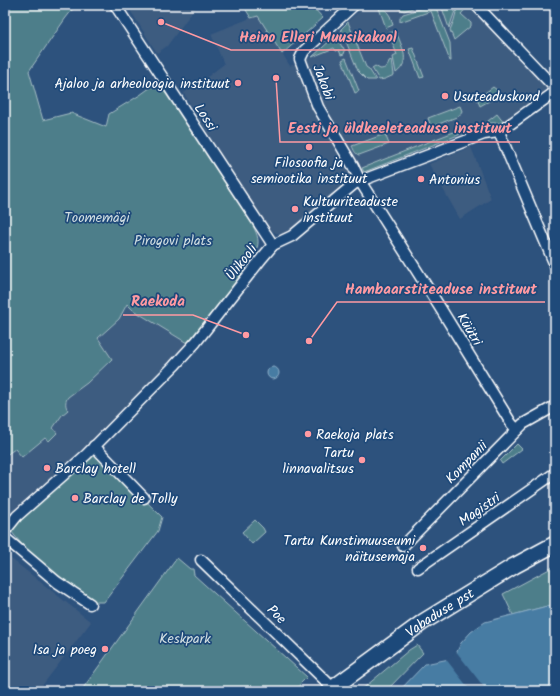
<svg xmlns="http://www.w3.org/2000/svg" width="560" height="696" font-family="Kalam,sans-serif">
	<rect width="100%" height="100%" fill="#2d527d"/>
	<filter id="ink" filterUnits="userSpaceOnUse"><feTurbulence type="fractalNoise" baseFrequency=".025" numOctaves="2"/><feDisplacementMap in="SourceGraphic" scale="8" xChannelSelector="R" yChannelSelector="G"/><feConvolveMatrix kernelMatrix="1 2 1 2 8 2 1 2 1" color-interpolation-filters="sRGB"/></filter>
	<g filter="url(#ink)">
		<!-- built -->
		<g fill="#3e5c80">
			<path d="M127,5H199L195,8L167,46L157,53Z"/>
			<path d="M366,5H467L485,21L526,68L529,67L547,89L516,115L515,114L504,123H487L364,172L288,234H282L276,233L271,230L264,222L250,203L183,92L184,93L202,81L224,64L211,34L258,15L290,66L312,57L348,22V21Z"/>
			<path d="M471,147L491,199L460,219L429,164Z"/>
			<path d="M128,303L133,310L187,343L173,362L78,454L8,516L5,517V457L15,449L23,457L45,438L57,433L53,428L62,415L68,410L66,404L67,399L68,397L87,383L112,360L98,338L119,319Z"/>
			<path d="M5,554L91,622L38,691H5Z"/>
		</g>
		<!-- green -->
		<g fill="#4d7e8a" stroke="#a6bec4">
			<path d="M5,5H76L65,19L29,71L43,120L71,113L106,127L109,114L140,95L158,82L252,224C256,232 260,239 257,248C254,257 246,266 241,274C224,298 205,320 187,343L133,310L127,304L119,319L98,338L112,359L87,383L68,397C65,401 65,406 68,410L62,415L53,428L57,433L49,441L45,438L22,457L15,449L9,453L5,457Z"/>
			<path d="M243,5H311L323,18L282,54L258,16L251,18Z"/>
			<path d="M393,5H421L404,11Z"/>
			<path d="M441,5H457L449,28Z"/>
			<path d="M458,5H467L468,6L461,14L471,23V26L454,40L450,30L454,20Z"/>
			<path d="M383,6L390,16L393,25L386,28L379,8Z"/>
			<path d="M430,6L437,10L450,43L451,61H450L431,11L400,22V18L403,14Z"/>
			<path d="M348,22L366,67L369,69L376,80H367L358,71L341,29Z"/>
			<path d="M396,31C401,46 412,61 396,73L393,57L397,55L389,33Z"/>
			<path d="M333,38H336L339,41L342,47H343L345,51L344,54L341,55L339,50L336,51L334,48L312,57Z"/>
			<path d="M413,48L424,77L420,78L409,49Z"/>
			<path d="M346,58L359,91L355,93L342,60Z"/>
			<path d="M392,60L394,75L385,79L379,80L372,68L375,66L380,69C385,69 389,66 389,61Z"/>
			<path d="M493,87L497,90L496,91L500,95L480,106L477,99Z"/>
			<path d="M460,106L462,111L459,116L431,127L428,118Z"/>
			<path d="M497,114L504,123H489L488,121Z"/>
			<path d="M469,126L471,130L364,172L362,168Z"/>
			<path d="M385,134L389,144L359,155C355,154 354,150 352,146Z"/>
			<path d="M517,444L522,449L502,464L500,461Z"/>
			<path d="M96,452L162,517L158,531L104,602H95L75,588L54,576L34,559L10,530Z"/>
			<path d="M255,520L263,528L265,532L252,544L242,532Z"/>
			<path d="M177,558L190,569H193L194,575L307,677L300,684L297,691H81Z"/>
			<path d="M555,566V604L513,615L503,594Z"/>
			<path d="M417,645L423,653L386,691H360L409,650Z"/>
		</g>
		<!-- water -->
		<g fill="#467ba3" stroke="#90b0c8">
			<circle cx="273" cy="373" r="6"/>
			<path d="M555,604V691H399L425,664L454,658L461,643L471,632L485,622Z"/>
		</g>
		<!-- pier -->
		<path fill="#2d527d" d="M455,650L487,691H471L445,658L453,656Z"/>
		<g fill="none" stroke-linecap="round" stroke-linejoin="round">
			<!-- minor casing -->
			<g stroke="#fff" stroke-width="13">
				<g id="minor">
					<path d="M115,5L273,245"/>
					<path d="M354,5L304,51L300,59L318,107L353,166L360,181L439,306L511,423L517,430"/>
					<path d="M476,5L555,88"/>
					<path d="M499,132L555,265"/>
					<path d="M94,446L144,498"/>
					<path d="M5,531L17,516L86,455L174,366L196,342L262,258L273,245L292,236L354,184L368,178L484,134L499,132L555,92"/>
					<path d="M5,538L57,582L90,604"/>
					<path d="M403,546L523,424L555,406"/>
					<path d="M201,560L333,688"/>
					<path d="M418,568L555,473"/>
				</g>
			</g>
			<!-- secondary casing -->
			<g stroke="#fff" stroke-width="18">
				<g id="secondary">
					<path id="s1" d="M330,691L333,688L423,622L514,566L555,544"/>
				</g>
			</g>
			<!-- minor -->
			<use href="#minor" stroke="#1f4a7a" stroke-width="10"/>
			<!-- secondary -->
			<use href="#secondary" stroke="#1f4a7a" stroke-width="15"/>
		</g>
	</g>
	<!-- markers -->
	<g fill="#ff9aa2" stroke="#1f4a7a" stroke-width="1.5">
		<circle cx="238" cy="83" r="4"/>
		<circle cx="445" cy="96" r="4"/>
		<circle cx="309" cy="147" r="4"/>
		<circle cx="421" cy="179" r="4"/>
		<circle cx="295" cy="209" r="4"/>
		<circle cx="308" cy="434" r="4"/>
		<circle cx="362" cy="460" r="4"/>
		<circle cx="47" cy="468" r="4"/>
		<circle cx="75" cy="498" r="4"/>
		<circle cx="423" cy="548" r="4"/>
		<circle cx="105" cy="649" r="4"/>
	</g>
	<g text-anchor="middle" stroke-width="3.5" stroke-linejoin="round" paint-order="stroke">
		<!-- street labels -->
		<g font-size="14" fill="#fff" stroke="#1f4a7a">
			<text transform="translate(324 82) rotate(69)" y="5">Jakobi</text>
			<text transform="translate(206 117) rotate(57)" y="5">Lossi</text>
			<text transform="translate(241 262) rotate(-52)" y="5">Ülikooli</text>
			<text transform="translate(470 329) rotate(59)" y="5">Küütri</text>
			<text transform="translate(466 462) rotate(-46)" y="5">Kompanii</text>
			<text transform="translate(479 509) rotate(-35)" y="5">Magistri</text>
			<text dy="5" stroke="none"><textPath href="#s1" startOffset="135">Vabaduse pst</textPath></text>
			<text transform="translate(277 614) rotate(44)" y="5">Poe</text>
		</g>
		<!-- poi labels -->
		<g font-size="14" fill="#fff" stroke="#1f4a7a" text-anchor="start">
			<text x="230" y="88" text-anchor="end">Ajaloo ja arheoloogia instituut</text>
			<text x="453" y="101">Usuteaduskond</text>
			<text x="309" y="167" text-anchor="middle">Filosoofia ja<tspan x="309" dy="16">semiootika instituut</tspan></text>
			<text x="429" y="184">Antonius</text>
			<text x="303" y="206">Kultuuriteaduste<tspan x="303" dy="16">instituut</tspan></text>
			<text x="316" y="439">Raekoja plats</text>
			<text x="354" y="457" text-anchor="end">Tartu<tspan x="354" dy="16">linnavalitsus</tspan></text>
			<text x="55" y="473">Barclay hotell</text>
			<text x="83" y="503">Barclay de Tolly</text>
			<text x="415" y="545" text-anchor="end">Tartu Kunstimuuseumi<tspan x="415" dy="16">näitusemaja</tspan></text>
			<text x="97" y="654" text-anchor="end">Isa ja poeg</text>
		</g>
		<!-- park labels -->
		<g font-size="14" fill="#d2dfe2" stroke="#1f4a7a">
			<text x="97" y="222">Toomemägi</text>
			<text x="173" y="245">Pirogovi plats</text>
			<text x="185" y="643">Keskpark</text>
		</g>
	</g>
	<!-- callouts -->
	<path fill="none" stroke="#ff9aa2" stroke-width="1.5" d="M161 22L231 50H405M276 78L280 142H520M309 341L337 302H545M246 335L193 315H123"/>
	<g fill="#ff9aa2" stroke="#1f4a7a" stroke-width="1.5">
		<circle cx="161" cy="22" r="4"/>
		<circle cx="276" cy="78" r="4"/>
		<circle cx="309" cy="341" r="4"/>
		<circle cx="246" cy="335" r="4"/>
	</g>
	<g font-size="15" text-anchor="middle" font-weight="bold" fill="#ff9aa2" stroke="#1f4a7a" stroke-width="3.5" stroke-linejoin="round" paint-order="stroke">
		<text x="318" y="42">Heino Elleri Muusikakool</text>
		<text x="400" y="133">Eesti ja üldkeeleteaduse instituut</text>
		<text x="441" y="294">Hambaarstiteaduse instituut</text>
		<text x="158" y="306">Raekoda</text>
	</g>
	<!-- margin -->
	<rect width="560" height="696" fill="none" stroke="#1f4a7a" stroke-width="20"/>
	<rect x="10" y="10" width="540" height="676" fill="none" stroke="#fff" stroke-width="1.5" filter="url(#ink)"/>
</svg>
